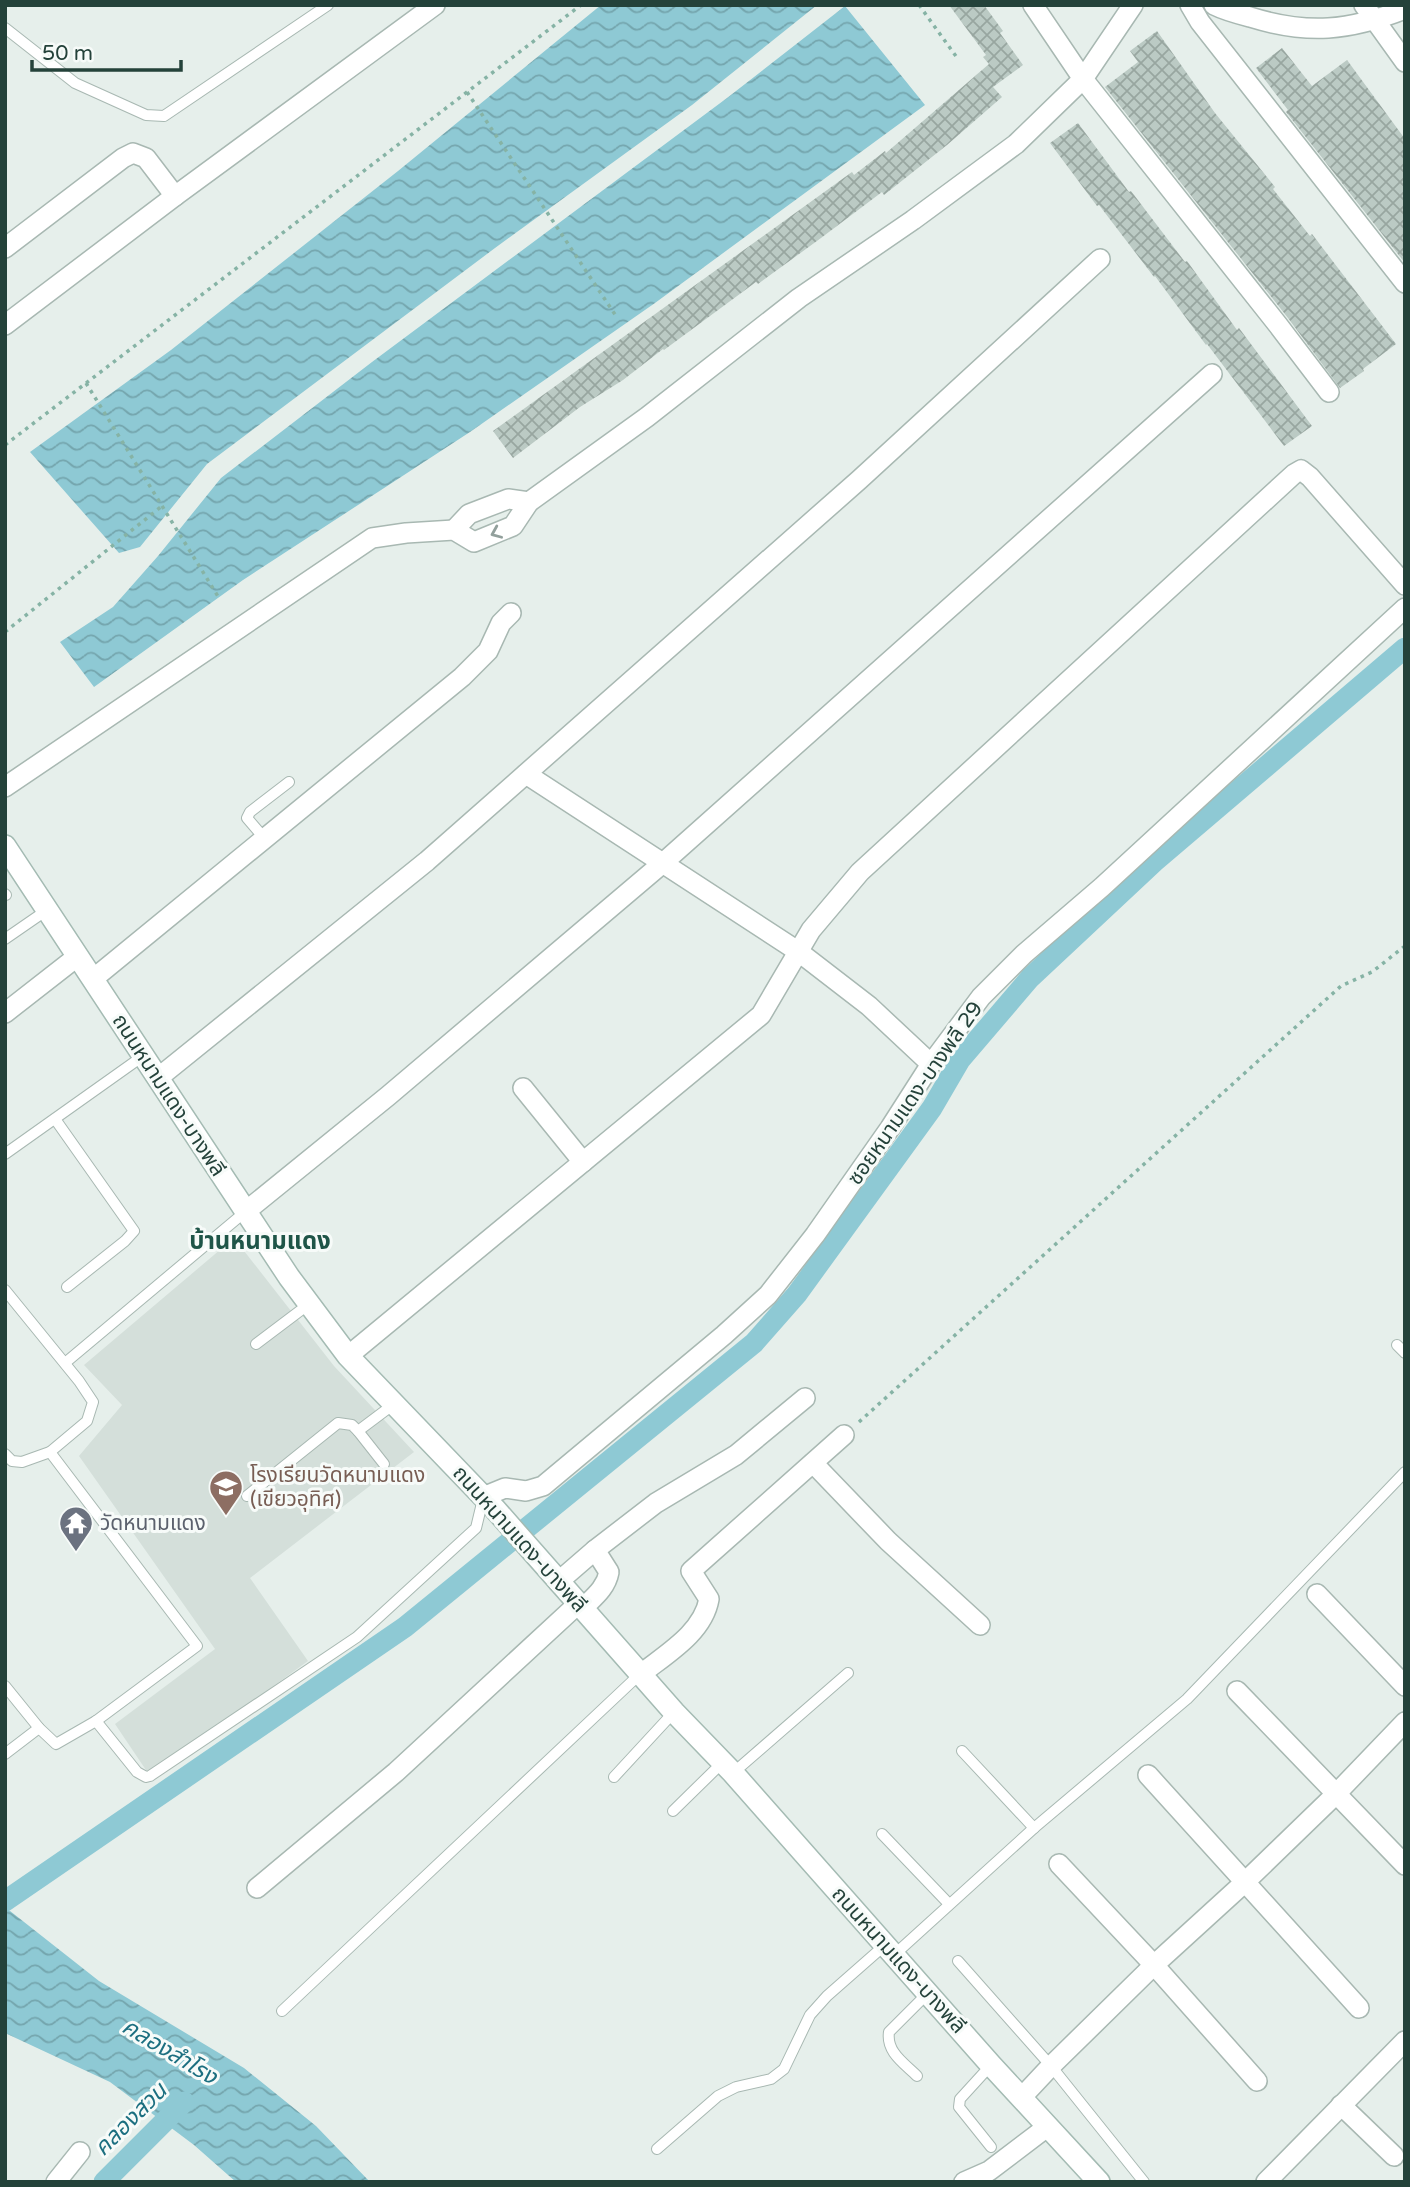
<svg xmlns="http://www.w3.org/2000/svg" width="1410" height="2187" font-family="'Varela Round','Noto Sans Thai',sans-serif">
	<defs>
		<pattern id="water-waves" width="16" height="10" patternUnits="userSpaceOnUse" patternTransform="scale(1.75)"><rect width="16" height="10" fill="#8ec9d4"/><path d="M0 5q4-4 8 0t8 0" fill="none" stroke="#74a5ad"/></pattern>
		<pattern id="building-cross-hatch" width="8" height="8" patternUnits="userSpaceOnUse" patternTransform="scale(1.75)"><rect width="8" height="8" fill="#bbcac4"/><path d="M0 0l8 8M0 8l8-8" fill="none" stroke="#98a6a0"/></pattern>
	</defs>
	<rect width="100%" height="100%" fill="#e6efeb"/>
	<!-- built -->
	<path fill="#d4dfda" d="M234,1238L334,1366L414,1452L250,1578L308,1661L150,1776L115,1724L215,1649L79,1456L122,1405L84,1365Z"/>
	<!-- water -->
	<g fill="url(#water-waves)">
		<path d="M601,5H817L692,105L495,248L207,464L140,547L119,553L30,452L171,350L398,171Z"/>
		<path d="M845,6L925,105L655,303L470,432L243,580L94,687L60,642L113,607L158,556L221,478L372,362L727,98Z"/>
		<path d="M5,1907L99,1981L244,2068L316,2126L370,2182H236L194,2145L110,2082L5,2033Z"/>
	</g>
	<g fill="none" stroke-linecap="round" stroke-linejoin="round">
		<!-- canal -->
		<g stroke="#8ec9d4" stroke-width="21">
			<path d="M5,1901L405,1627L754,1343L797,1294L932,1108L960,1060L1030,978L1154,862L1405,648"/>
			<path d="M104,2182L184,2102"/>
		</g>
	</g>
	<!-- building -->
	<g fill="url(#building-cross-hatch)">
		<path d="M949,5H984L1003,31L1000,33L1023,65L993,87L1002,97L947,145L884,195L882,192L821,238L758,284L756,282L664,350L663,349L623,380L580,407L513,458L493,431L852,172L854,175L885,151L886,153L989,64L983,57L986,55Z"/>
		<path d="M1157,31L1215,113L1275,187L1273,189L1310,236L1312,234L1396,344L1363,369L1364,371L1340,388L1288,318L1105,87L1138,62L1130,51Z"/>
		<path d="M1282,48L1312,86L1347,60L1405,139V263L1286,112L1288,110L1256,68Z"/>
		<path d="M1078,123L1129,192L1131,191L1185,262L1187,261L1237,330L1239,328L1312,426L1284,446L1207,344L1206,345L1155,276L1154,277L1099,205L1097,206L1050,143Z"/>
	</g>
	<g fill="none" stroke-linecap="round" stroke-linejoin="round">
		<!-- service casing -->
		<g stroke="#a8b8b2" stroke-width="12">
			<g id="service">
				<path d="M5,28L75,83L146,115L164,116L328,5"/>
				<path d="M265,839L247,818L250,812L289,782"/>
				<path d="M5,894L6,895"/>
				<path d="M5,939L47,910"/>
				<path d="M55,1119L134,1231L125,1241L67,1287"/>
				<path d="M5,1154L143,1056"/>
				<path d="M5,1290L79,1381L93,1402L87,1421L50,1452L22,1462L12,1461L5,1454"/>
				<path d="M256,1344L309,1304"/>
				<path d="M1397,1345L1405,1353"/>
				<path d="M65,1363L245,1212"/>
				<path d="M358,1431L384,1464"/>
				<path d="M247,1496L338,1423L352,1425L358,1431L394,1404"/>
				<path d="M5,1686L39,1728L56,1744L96,1721L197,1646L50,1452"/>
				<path d="M96,1721L137,1772L146,1777L150,1776L357,1637L476,1528L483,1499"/>
				<path d="M962,1751L1034,1828"/>
				<path d="M5,1754L39,1728"/>
				<path d="M733,1773L848,1673"/>
				<path d="M614,1777L674,1712"/>
				<path d="M673,1811L723,1762"/>
				<path d="M882,1834L949,1904"/>
				<path d="M894,1955L1034,1828L1187,1699L1405,1472"/>
				<path d="M958,1961L1051,2066L1144,2182"/>
				<path d="M282,2011L640,1674"/>
				<path d="M917,2076C904,2063 886,2052 889,2032L928,1993"/>
				<path d="M991,2147L959,2107L960,2099L991,2065"/>
				<path d="M657,2149L718,2096L736,2087L771,2079L784,2069L810,2015L827,1996L885,1945"/>
			</g>
		</g>
		<!-- minor casing -->
		<g stroke="#a8b8b2" stroke-width="22">
			<g id="minor">
				<path d="M1033,5L1083,79L1278,325L1329,392"/>
				<path d="M1190,5L1200,22L1405,283"/>
				<path d="M1214,5C1226,11 1238,14 1250,17C1308,35 1349,31 1405,9"/>
				<path d="M1364,5L1405,62"/>
				<path d="M5,248L123,158L133,153L146,158L175,196"/>
				<path d="M5,325L175,196L435,5"/>
				<path d="M454,530L469,514L508,499L529,502"/>
				<path d="M526,774L799,952L869,1006L931,1064"/>
				<path d="M5,787L372,538L406,533L454,530L474,542L513,526L529,502L647,417L799,298L913,220L1016,144L1083,79L1133,5"/>
				<path d="M93,979L462,677L488,651L501,623L511,613"/>
				<path d="M5,1013L78,956"/>
				<path d="M158,1078L427,861L859,480L1100,259"/>
				<path d="M523,1088L583,1162"/>
				<path d="M245,1212L388,1096L664,862L1212,374"/>
				<path d="M348,1356L761,1015L811,930L860,872L1294,474L1301,470L1310,477L1405,585"/>
				<path d="M813,1463L888,1541L980,1625"/>
				<path d="M483,1497L505,1488L526,1491L543,1486L724,1335L768,1295L815,1235L890,1128L931,1064L981,997L1024,954L1102,887L1405,608"/>
				<path d="M558,1582L595,1550L656,1503L736,1455L805,1398"/>
				<path d="M1317,1594L1405,1686"/>
				<path d="M583,1608C594,1597 606,1588 609,1572L595,1550"/>
				<path d="M641,1674C666,1654 703,1633 709,1599L691,1571L844,1435"/>
				<path d="M1237,1691L1405,1865"/>
				<path d="M1148,1775L1359,2008"/>
				<path d="M1059,1864L1154,1965L1257,2081"/>
				<path d="M257,1888L396,1772L579,1603"/>
				<path d="M1021,2098L1051,2066L1154,1965L1244,1883L1335,1795L1405,1722"/>
				<path d="M1341,2105L1394,2156"/>
				<path d="M56,2182L80,2152"/>
				<path d="M964,2182L989,2171L1047,2127"/>
				<path d="M1266,2182L1405,2041"/>
			</g>
		</g>
		<!-- secondary casing -->
		<g stroke="#a4bbb3" stroke-width="24">
			<path id="secondary" d="M5,846L289,1277L348,1356L495,1509L674,1712L733,1773L991,2065L1099,2182"/>
		</g>
		<!-- path -->
		<g stroke="#86b3a5" stroke-width="3.5" stroke-dasharray="3.5 5" stroke-linecap="butt">
			<path d="M919,5L958,59"/>
			<path d="M467,92L616,316"/>
			<path d="M86,383L219,598"/>
			<path d="M5,445L581,5"/>
			<path d="M5,632L162,506"/>
			<path d="M859,1422L1341,986L1372,972L1405,946"/>
		</g>
		<!-- service -->
		<use href="#service" stroke="#fff" stroke-width="10"/>
		<!-- minor -->
		<use href="#minor" stroke="#fff" stroke-width="19"/>
		<!-- secondary -->
		<use href="#secondary" stroke="#fff" stroke-width="21"/>
	</g>
	<!-- one-way arrows -->
	<defs><path id="oneway-chevron" d="M-2-3.5L2.5 0L-2 3.5" fill="none" stroke-width="1.6" stroke-linecap="round" stroke-linejoin="round" transform="scale(1.75)"/></defs>
	<use stroke="#92a09c" href="#oneway-chevron" transform="translate(496 533) rotate(157)"/>
	<!-- icons -->
	<defs>
		<g id="school-pin" transform="scale(1.75)"><path d="M0 17L-7.5 6A9.5 9.5 0 1 1 7.5 6Z" fill="#8d6e63" stroke="#f7fbf9"/><path d="M0-5L7-2L0 1L-7-2ZM-4 1L0 2.5L4 1V4Q0 6-4 4Z" fill="#fff"/></g>
		<g id="temple-pin" transform="scale(1.75)"><path d="M0 17L-7.5 6A9.5 9.5 0 1 1 7.5 6Z" fill="#6b7280" stroke="#f7fbf9"/><path d="M0-6L5-2H3V0L6.5 2.5H4V6H1.5V3h-3V6H-4V2.5H-6.5L-3 0V-2H-5Z" fill="#fff"/></g>
	</defs>
	<g fill-rule="evenodd">
		<use href="#school-pin" x="226" y="1487"/>
		<use href="#temple-pin" x="76" y="1523"/>
	</g>
	<g text-anchor="middle" stroke-width="6" stroke-linejoin="round" paint-order="stroke">
		<!-- street labels -->
		<g font-size="21" fill="#24423a" stroke="#f7fbf9">
			<text transform="translate(915 1093) rotate(-55)" y="7">ซอยหนามแดง-บางพลี 29</text>
			<text transform="translate(169 1095) rotate(57)" y="7">ถนนหนามแดง-บางพลี</text>
			<text transform="translate(520 1539) rotate(48)" y="7">ถนนหนามแดง-บางพลี</text>
			<text transform="translate(899 1960) rotate(48)" y="7">ถนนหนามแดง-บางพลี</text>
		</g>
		<!-- education labels -->
		<g font-size="21" fill="#785e54" stroke="#f7fbf9" text-anchor="start">
			<text x="250" y="1482">โรงเรียนวัดหนามแดง<tspan x="250" dy="24">(เขียวอุทิศ)</tspan></text>
		</g>
		<!-- worship labels -->
		<g font-size="21" fill="#5b616d" stroke="#f7fbf9" text-anchor="start">
			<text x="100" y="1530">วัดหนามแดง</text>
		</g>
		<!-- water labels -->
		<g font-size="23" font-style="italic" fill="#1c6f80" stroke="#f7fbf9">
			<text transform="translate(170 2051) rotate(31)" y="8">คลองสำโรง</text>
			<text transform="translate(130 2119) rotate(-45)" y="8">คลองสวน</text>
		</g>
		<!-- quarter labels -->
		<g font-size="24" font-weight="bold" fill="#1f5548" stroke="#f7fbf9">
			<text x="260" y="1249">บ้านหนามแดง</text>
		</g>
	</g>
	<!-- border -->
	<rect width="1410" height="2187" fill="none" stroke="#24423a" stroke-width="14"/>
	<!-- scale -->
	<path d="M32 60v10h149v-10" fill="none" stroke="#24423a" stroke-width="3.5"/>
	<text x="42" y="60" font-size="21" fill="#24423a" stroke="#f7fbf9" stroke-width="5" paint-order="stroke">50 m</text>
</svg>
